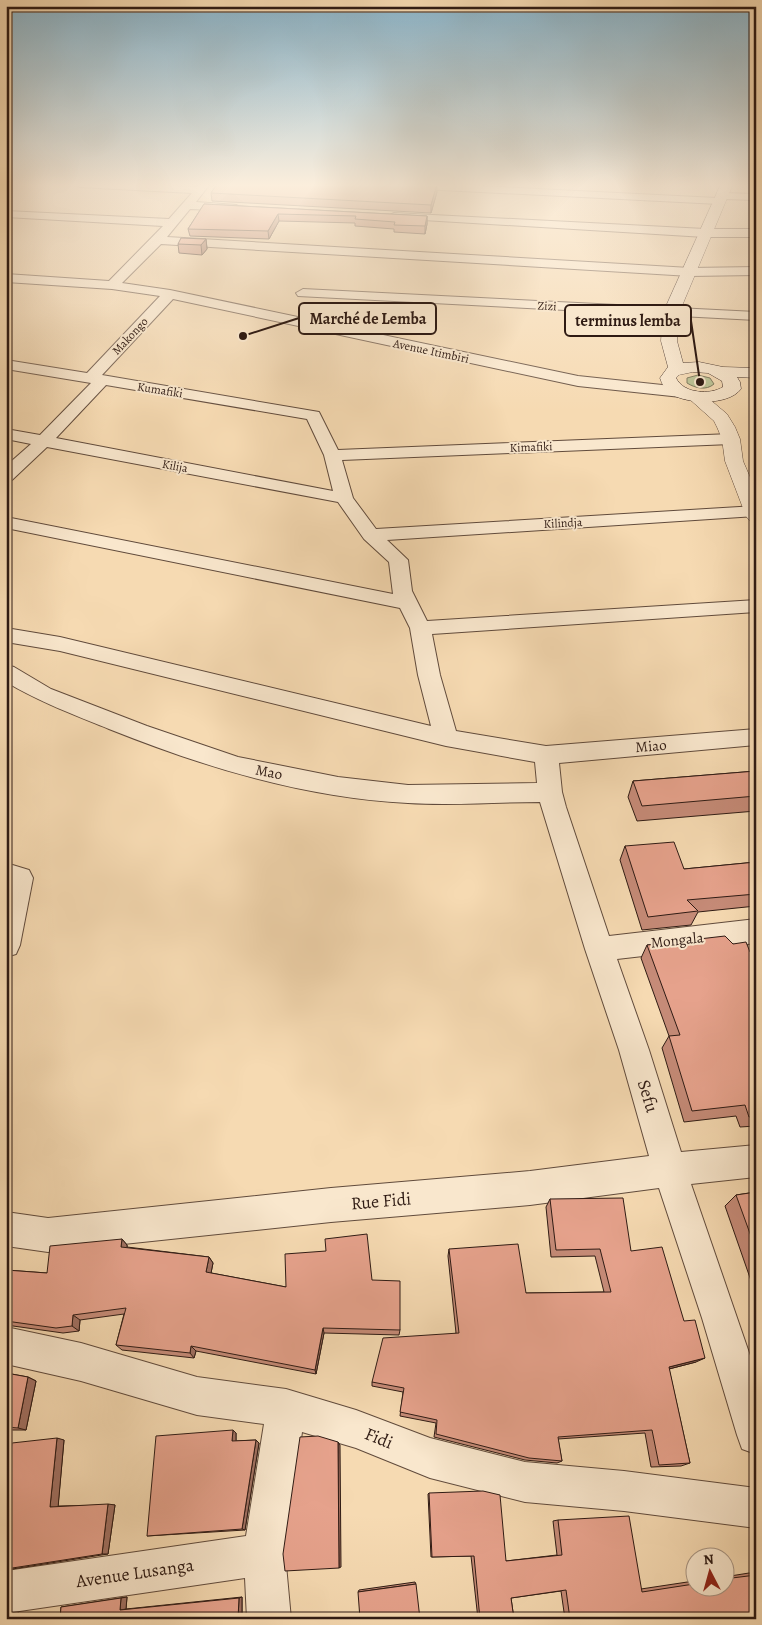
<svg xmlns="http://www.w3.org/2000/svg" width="762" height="1625" font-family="Alegreya,serif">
	<rect width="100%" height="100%" fill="#f6dab2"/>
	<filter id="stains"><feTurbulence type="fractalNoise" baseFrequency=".004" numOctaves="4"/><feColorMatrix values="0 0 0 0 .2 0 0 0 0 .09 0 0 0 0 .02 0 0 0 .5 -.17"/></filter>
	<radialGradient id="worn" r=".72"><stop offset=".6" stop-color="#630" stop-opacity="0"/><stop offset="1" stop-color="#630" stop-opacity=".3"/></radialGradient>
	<!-- green -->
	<path fill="#b6c191" stroke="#726e52" d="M698,375L710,378L714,384C706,391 695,388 687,383V378Z"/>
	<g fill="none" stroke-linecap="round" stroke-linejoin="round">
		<!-- minor casing -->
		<g stroke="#614b3c" stroke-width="2">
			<g id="minor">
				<path d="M74,184H137L197,187L199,184H210L196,202L236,205L242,208L236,211L190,209L167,237L690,268L756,267V275L690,276L161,244L122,283L170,290L578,376L681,387L687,389L689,392L687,395L681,397L578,386L173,299L102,375L319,412L338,450L731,434L737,435L739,439L737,443L731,444L342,460L353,498L376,529L756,506V516L387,540L408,560L412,591L427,621L756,600V612L432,634L440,675L456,731L546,746L756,729V745L559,763L562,792L566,807L609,936L756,919V943L617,959L649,1050L681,1152L756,1145V1177L691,1184L756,1373V1454L742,1449L737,1435L702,1318L659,1188L530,1205L331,1222L48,1252L6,1246V1212L48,1218L331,1188L530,1171L649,1156L619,1050L585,949L540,802C496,802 452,806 408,803C305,798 204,767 109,729C72,714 40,702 6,682V665L14,667L51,689L147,726L238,757L338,777L408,785L537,783L535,762L446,746L60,651L6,642V628L60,637L431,726L418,675L410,628L400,608L6,528V517L393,594L389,562L364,539L338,502L47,447L12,480L6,481V466L31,444L6,439V429L40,435L91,383L6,369V360L87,373L160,296L112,289L6,282V274L109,281L163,226L6,217V211L169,219L192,193L79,187ZM106,385L307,419L324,455L333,491L56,438Z"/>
				<path d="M378,184H441L717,198L718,194L722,193L756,194V200L724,199L723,203L719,204L383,187Z"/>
				<path d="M394,213L705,229H756V237H705L390,218L388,216Z"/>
				<path d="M303,289L756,312V320L298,296L296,293Z"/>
				<path d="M6,863L29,870L33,878L20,945L16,954L6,957Z"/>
				<path d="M6,1327L81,1343L197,1377L286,1389L356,1410L430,1438L525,1462L624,1471L756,1488V1528L624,1511L525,1502L430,1478L356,1448L302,1432L285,1554L291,1619H247L245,1578L6,1613V1571L246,1536L264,1424L197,1415L81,1381L6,1364Z"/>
			</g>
		</g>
		<!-- tertiary casing -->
		<g stroke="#614b3c" stroke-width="1">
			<path id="tertiary" d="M695,391L701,392L727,414L735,427L740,439L743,461L756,491V522L749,520L746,516L725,461L722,439L717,427L714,421L686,396L689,392Z"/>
		</g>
		<!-- secondary casing -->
		<g stroke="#2f1b14" stroke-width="1">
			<path id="secondary" d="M721,184H733L679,313L677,341L683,363L699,362L723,367L756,368V378L737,377L740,382L741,389C728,406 687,404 671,394C665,390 662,384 660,378L668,367L661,341L663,313ZM693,372L708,373L722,381L723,387C710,395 684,394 676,378L679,375Z"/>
		</g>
		<!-- minor -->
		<use href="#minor" fill="#f9e7cd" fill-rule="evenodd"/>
		<!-- tertiary -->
		<use href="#tertiary" fill="#f9e7cd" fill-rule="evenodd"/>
		<!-- secondary -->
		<use href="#secondary" fill="#f9e7cd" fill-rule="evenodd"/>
	</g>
	<!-- wall -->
	<g fill="#c68b78" stroke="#2f1b14">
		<path d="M210,184H426L437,192L431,213L212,201L211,193L216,186H211Z"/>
		<path d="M204,204L427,216V224L425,234L394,232V229L355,226V223L279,221L269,239L190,236L188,229Z"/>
		<path d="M206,239L207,249L202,255L179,253L178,244Z"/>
		<path d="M756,771V811L637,821L628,797L633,781Z"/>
		<path d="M625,846L684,869L756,862V906L698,912L691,925L642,930L620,860Z"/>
		<path d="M733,944L750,952H756V1126L740,1127L736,1116L684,1122L662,1048L669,1036L641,958L647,945Z"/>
		<path d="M756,1192V1295L725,1206L736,1195Z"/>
		<path d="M550,1199L631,1251L696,1362L669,1369L690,1463L681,1466L651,1467L645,1433L558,1439L562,1461L557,1463L525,1460L434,1437L436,1423L400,1416L403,1392L372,1386V1382L456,1333L448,1256L449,1249L526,1293L604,1292L595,1256L551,1257L546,1207Z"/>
		<path d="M122,1239L127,1245V1247L209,1257L213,1263L211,1273L286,1287L372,1280L400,1330L399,1335L324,1333L316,1374L196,1351L194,1358L122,1350L116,1345L124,1314L80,1320L79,1331L63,1333L6,1325V1270L47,1273Z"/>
		<path d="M6,1373L28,1377L36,1381L26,1430H6Z"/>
		<path d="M236,1433V1441L256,1440L259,1443L245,1530L147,1536Z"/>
		<path d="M64,1440L58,1506L115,1505L108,1554L6,1570V1489Z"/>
		<path d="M429,1493L506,1561L557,1555L553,1521L558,1520L641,1589L694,1581V1588H724V1577L749,1573L756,1574V1619H565L561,1591L511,1598L514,1619H478L471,1556L431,1557L428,1494Z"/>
		<path d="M415,1582L416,1584L358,1592L359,1590Z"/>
		<path d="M127,1597L126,1609L242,1597V1619H60L61,1607Z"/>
	</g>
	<!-- shaded-wall -->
	<g fill="#a17162" stroke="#2f1b14">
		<path d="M437,184V192L431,213V205Z"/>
		<path d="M278,214L279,221L269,239L268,231Z"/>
		<path d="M427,216V224L425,234V226Z"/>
		<path d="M206,239L207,249L202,255L201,245Z"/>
		<path d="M122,1239L127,1245V1253L121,1247Z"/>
		<path d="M209,1257L213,1263L210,1278L206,1272Z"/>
		<path d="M73,1315L80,1320L79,1331L72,1326Z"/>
		<path d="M323,1328L324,1333L316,1374L315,1370Z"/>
		<path d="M191,1346L196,1351L194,1358L190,1353Z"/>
		<path d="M705,1358L696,1362L661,1371L669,1367Z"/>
		<path d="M28,1377L36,1381L26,1430L18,1428Z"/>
		<path d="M233,1430L236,1433V1444L232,1441Z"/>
		<path d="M57,1438L64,1440L58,1508L50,1507Z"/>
		<path d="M256,1440L259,1443L245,1530L242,1529Z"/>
		<path d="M338,1442L340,1445L341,1567L339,1568Z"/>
		<path d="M108,1504L115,1505L108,1554H102Z"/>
		<path d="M127,1597L126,1609L120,1610L121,1598Z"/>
		<path d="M242,1597V1619H238L239,1598Z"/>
		<path d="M19,1613V1619H10V1615Z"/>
	</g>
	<!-- building -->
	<g fill="#e6a28c" stroke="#2f1b14">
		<path d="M217,184H437L431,205L211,193Z"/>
		<path d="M204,204L427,216L425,226L394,225L395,222L355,219L356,216L278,214L268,231L188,229Z"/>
		<path d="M181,238L206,239L201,245L178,244Z"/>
		<path d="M756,771V796L642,806L633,781Z"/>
		<path d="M674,842L684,869L756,862V894L687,900L698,911L648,917L625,846Z"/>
		<path d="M725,936L733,944L746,942L750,952H756V1116L749,1117L745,1105L692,1111L669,1036L680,1035L647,945Z"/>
		<path d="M756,1192V1250L736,1195Z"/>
		<path d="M623,1198L631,1251L662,1247L684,1321L695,1320L705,1358L669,1367L690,1463L659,1465L652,1430L558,1437L562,1461L529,1458L436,1434L437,1420L400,1412L404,1388L372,1382L383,1338L459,1333L449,1249L518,1244L526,1293L611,1292L600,1249L556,1250L550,1199Z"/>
		<path d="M367,1234L372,1280L400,1281V1330L323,1328L315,1370L191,1346L190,1353L116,1345L126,1308L73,1315L72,1326L56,1328L6,1321V1270L47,1273L50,1246L122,1239L121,1247L209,1257L206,1272L286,1287L285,1254L326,1251L325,1239Z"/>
		<path d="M6,1373L28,1377L18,1428L6,1427Z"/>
		<path d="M233,1430L232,1441L256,1440L242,1529L147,1536L156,1436Z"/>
		<path d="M318,1436L338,1442L339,1568L285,1571L283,1554L300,1437Z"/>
		<path d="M57,1438L50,1507L108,1504L102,1554L6,1569V1489L12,1443Z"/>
		<path d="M483,1491L500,1495L506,1561L562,1555L558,1520L629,1516L642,1592L694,1584V1588H724V1579L756,1575V1619H570L566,1590L511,1598L514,1619H480L474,1556L432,1557L429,1493Z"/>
		<path d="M416,1584L420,1619H360L358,1592Z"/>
		<path d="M121,1598L120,1610L239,1598L238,1619H60L61,1607Z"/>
		<rect x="6" y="1615" width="4" height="4"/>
	</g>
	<!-- sky -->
	<linearGradient id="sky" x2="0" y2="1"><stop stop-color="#8ab7cf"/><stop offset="0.45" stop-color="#fbeedc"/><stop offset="1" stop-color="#fbeedc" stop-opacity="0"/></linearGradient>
	<rect width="762" height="411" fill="url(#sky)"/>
	<g text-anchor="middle" stroke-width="4" stroke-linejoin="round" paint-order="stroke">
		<!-- far-street labels -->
		<g font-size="12" fill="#2f1b14" stroke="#f9e7cd">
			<text transform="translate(547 306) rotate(3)" y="4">Zizi</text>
			<text transform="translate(130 336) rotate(-47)" y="4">Makongo</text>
			<text transform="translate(431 351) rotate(12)" y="4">Avenue Itimbiri</text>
			<text transform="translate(160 390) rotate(9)" y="4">Kumafiki</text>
			<text transform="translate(531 447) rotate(-2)" y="4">Kimafiki</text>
			<text transform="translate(175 466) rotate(11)" y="4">Kilija</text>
			<text transform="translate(563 523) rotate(-3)" y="4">Kilindja</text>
		</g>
		<!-- street labels -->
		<g font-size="15" fill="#2f1b14" stroke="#f9e7cd">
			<text transform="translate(651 746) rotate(-5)" y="5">Miao</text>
			<text transform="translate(269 772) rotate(11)" y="5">Mao</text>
			<text transform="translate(677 940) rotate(-6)" y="5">Mongala</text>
		</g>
		<!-- near-street labels -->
		<g font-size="18" fill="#2f1b14" stroke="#f9e7cd">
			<text transform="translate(648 1096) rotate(73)" y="6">Sefu</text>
			<text transform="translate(381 1201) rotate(-5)" y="6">Rue Fidi</text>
			<text transform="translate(379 1438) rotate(22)" y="6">Fidi</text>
			<text transform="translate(135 1573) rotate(-8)" y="6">Avenue Lusanga</text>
		</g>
	</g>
	<!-- callouts -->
	<path fill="none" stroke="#2f1b14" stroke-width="2" d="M243 336L299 318M700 382L691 321"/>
	<g fill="#2f1b14" stroke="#f9e7cd" stroke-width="2">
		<circle cx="243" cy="336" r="5"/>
		<circle cx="700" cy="382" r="5"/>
	</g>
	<g fill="#f9e7cd" stroke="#2f1b14" stroke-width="2">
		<rect x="299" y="303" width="137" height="31" rx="5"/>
		<rect x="565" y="305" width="126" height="31" rx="5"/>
	</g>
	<g font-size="16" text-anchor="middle" font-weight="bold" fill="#2f1b14">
		<text x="368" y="324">Marché de Lemba</text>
		<text x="628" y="326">terminus lemba</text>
	</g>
	<!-- margin -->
	<rect width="762" height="1625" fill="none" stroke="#f6dab2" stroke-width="25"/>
	<rect x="8" y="8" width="747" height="1610" fill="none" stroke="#2f1b14" stroke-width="2.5"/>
	<rect x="12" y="12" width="737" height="1600" fill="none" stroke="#2f1b14"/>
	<!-- north arrow -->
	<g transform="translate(710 1572) rotate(354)"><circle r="24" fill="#f9e7cd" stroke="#a89583"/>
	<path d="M0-4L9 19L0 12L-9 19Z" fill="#8f2418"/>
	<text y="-8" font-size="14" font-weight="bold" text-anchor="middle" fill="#2f1b14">N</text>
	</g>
	<rect width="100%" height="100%" filter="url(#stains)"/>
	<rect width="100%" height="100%" fill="url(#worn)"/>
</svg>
